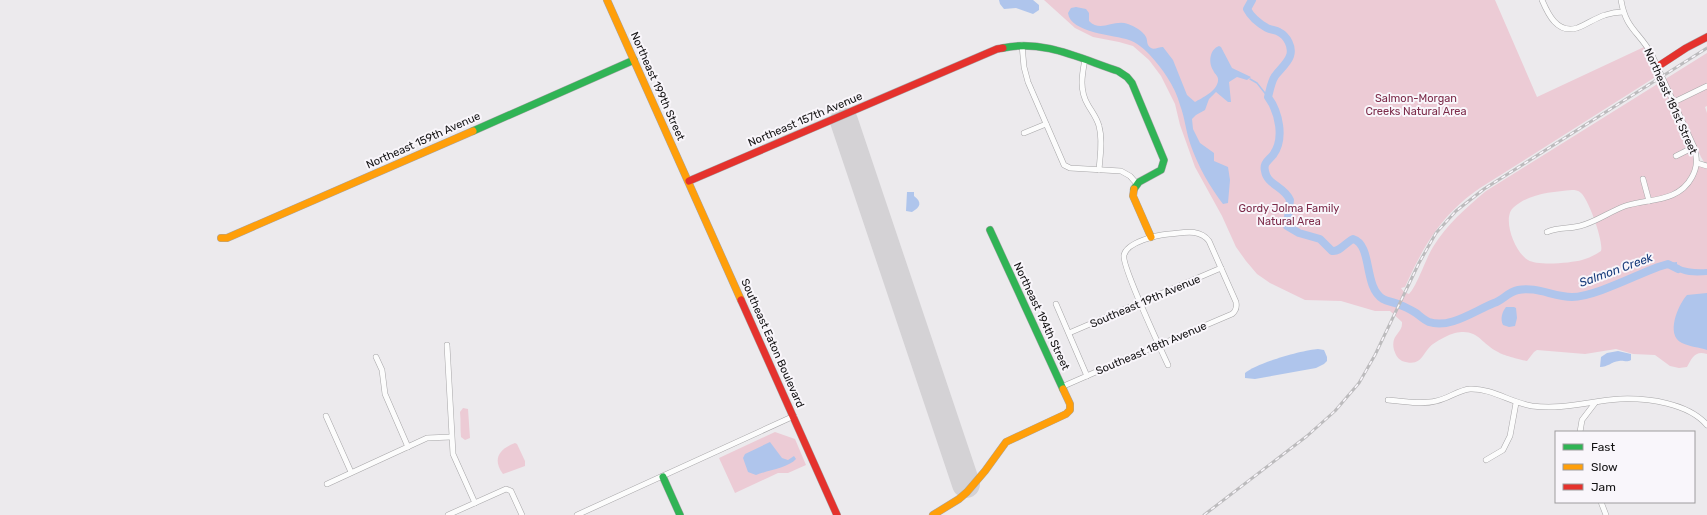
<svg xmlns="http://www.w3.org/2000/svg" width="1707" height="515" font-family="Rubik,sans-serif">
	<rect width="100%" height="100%" fill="#eceaed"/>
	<!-- green -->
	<g fill="#eccbd5" fill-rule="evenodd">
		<path d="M1044,0H1495L1537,97L1644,47L1657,76L1480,188C1441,215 1424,245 1405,287L1401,288L1404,292L1409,294C1417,286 1426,258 1433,247C1447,224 1466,208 1486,191L1707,53V106L1705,107L1707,113V163L1704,162L1701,157L1684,120L1679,122C1684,135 1694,163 1707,168V354C1695,350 1692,358 1687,367L1679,368L1670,366L1655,355L1633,354L1616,349L1585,354L1537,350L1534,352L1527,361C1521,360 1502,355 1498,352C1480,343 1478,328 1455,333C1448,335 1440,339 1433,344C1422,352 1423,368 1402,361C1397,358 1396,355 1394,350C1390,334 1403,334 1402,322L1390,311H1375L1341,301L1305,300L1270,283L1257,274L1246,261L1236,247L1222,216L1195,167L1180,125L1175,104L1161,76L1149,60L1133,46L1119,42L1093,37L1075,28ZM1572,190C1575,190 1578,190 1581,193C1588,198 1604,242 1601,251C1595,255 1589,258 1582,260C1571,263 1537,266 1528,260C1515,253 1501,217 1514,207C1530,193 1553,192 1572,190Z"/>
		<path d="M463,408L468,409L470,438L465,440L461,437C460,428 461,421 460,412Z"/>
		<path d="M775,432L795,439L806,465L788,473H778L735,493L719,458Z"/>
		<path d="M515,443L517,444L525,461V466L503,474C492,459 499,449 515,443Z"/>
	</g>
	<!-- water -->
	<g fill="#afc5ec">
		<path d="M999,0H1033L1039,5V10L1033,14L1016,8L1004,9L1000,4Z"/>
		<path d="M1076,7L1086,9L1089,13V21C1101,33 1113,19 1128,24C1134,26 1143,31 1146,37C1148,41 1146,45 1151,48C1154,50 1159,47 1163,47L1173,60L1187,95L1195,102C1202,98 1217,91 1218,81C1219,76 1215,75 1213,70C1208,62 1210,49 1219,46L1221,47L1232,68L1251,77L1247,80L1237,77L1229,82L1231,102H1228L1216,92L1209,99L1205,110L1196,115L1192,119L1193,129L1200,143L1214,153V161L1228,167L1230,180L1228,203L1223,204C1210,187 1198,166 1191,146C1186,133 1185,118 1180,105C1175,86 1162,68 1149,54C1143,48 1136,42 1129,40C1115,35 1070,33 1068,13L1071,8Z"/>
		<path d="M907,192H914V196C922,202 921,207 912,212L906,211Z"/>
		<path d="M1677,262V265C1687,269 1697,270 1707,269V275C1692,276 1678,276 1668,263Z"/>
		<path d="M1707,293V350C1699,347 1690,347 1682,343C1665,335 1678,305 1687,295Z"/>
		<path d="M1506,307H1514L1516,308L1517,318L1515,326L1509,327L1503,325C1500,319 1502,312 1506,307Z"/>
		<path d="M1318,349L1324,350L1327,357V361L1324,364L1316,368L1255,379L1245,378V373C1256,363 1303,350 1318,349Z"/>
		<path d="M1618,351L1631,354V360C1626,363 1624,360 1619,361C1611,362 1608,367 1600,367L1601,357L1607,353Z"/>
		<path d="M770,442L782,458L788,460L794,456L796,459C788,468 768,470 756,475L748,472L743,458L745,454Z"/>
	</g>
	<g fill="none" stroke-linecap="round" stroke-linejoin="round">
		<!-- stream -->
		<path stroke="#afc5ec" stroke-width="1.5" d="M1250,79L1257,83L1268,97"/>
		<!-- river -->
		<path stroke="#afc5ec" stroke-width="8" d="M1252,0L1247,9C1251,17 1260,24 1267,28C1271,30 1276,30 1279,32C1287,36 1293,47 1290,56C1287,64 1280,69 1275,76C1271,82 1270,90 1268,97C1279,112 1285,139 1273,155C1268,161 1263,163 1265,171C1267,185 1284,186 1290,200L1287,226L1299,233L1320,239L1332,251C1340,252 1345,243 1353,239C1373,245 1363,287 1383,299C1388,302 1395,302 1400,305C1406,307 1411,310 1416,313C1420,316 1424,320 1429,322C1450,329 1474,311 1494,303C1503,300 1508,292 1518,290C1536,286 1554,297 1572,297C1594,297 1636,275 1658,267L1668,264L1678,269"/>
		<!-- runway -->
		<path stroke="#d4d2d5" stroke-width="28" d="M844,121L966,484"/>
		<!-- street casing -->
		<g stroke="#a6a5a7" stroke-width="6">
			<g id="street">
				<path d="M1542,0C1548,14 1557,34 1577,28C1586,25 1595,18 1605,15C1611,13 1617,12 1623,12"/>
				<path d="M1022,45L1024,67L1028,82L1064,165L1070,168L1121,171L1130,176L1137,184"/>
				<path d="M1085,59C1082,75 1079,90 1088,105C1092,112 1097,118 1099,126C1103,140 1100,156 1099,170"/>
				<path d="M1674,102L1707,86"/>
				<path d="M1024,133L1046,124"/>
				<path d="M1676,156L1694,147"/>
				<path d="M1697,163L1707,166"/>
				<path d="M1643,179L1649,201"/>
				<path d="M1547,232C1558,227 1568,229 1580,226C1596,222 1609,212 1625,206C1649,198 1678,203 1692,177C1698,166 1697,158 1694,147L1652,55C1639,31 1626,30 1621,0"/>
				<path d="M1056,304L1087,376"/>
				<path d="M1069,333L1221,268"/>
				<path d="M447,345L453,454L475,503"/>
				<path d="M376,357L382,370L385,394L408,447"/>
				<path d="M1066,385L1151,348L1164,343L1232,314C1236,311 1237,307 1236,302L1209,241C1199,228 1183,233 1169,234C1157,235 1127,242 1124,255C1121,264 1161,350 1168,365"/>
				<path d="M1388,400C1403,401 1421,405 1436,401C1448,399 1458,390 1470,389C1491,388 1512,403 1532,406C1564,410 1589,401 1620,399C1648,398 1688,403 1707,425"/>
				<path d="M326,416L351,472"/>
				<path d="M1580,432L1582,420L1595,403"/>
				<path d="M1486,460L1503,450L1510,436L1516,403"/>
				<path d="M327,484L427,438L451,437"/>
				<path d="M1601,502L1606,515"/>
				<path d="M448,515L506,489L511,491L522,515"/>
				<path d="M577,515L794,416"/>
			</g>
		</g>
		<!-- fast casing -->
		<g stroke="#a6a5a7" stroke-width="8">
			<g id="fast">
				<path d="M1003,48C1043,39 1081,59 1118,71L1127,77L1132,83L1164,160L1161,170L1139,182L1134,189"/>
				<path d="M473,131L634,60"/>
				<path d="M990,230L1063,389"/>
				<path d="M663,477L680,515"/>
			</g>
		</g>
		<!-- slow casing -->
		<g stroke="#a6a5a7" stroke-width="8">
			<g id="slow">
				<path d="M607,0L741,300"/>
				<path d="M1134,189L1133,196L1151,237"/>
				<path d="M221,238H227L473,131"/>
				<path d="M933,515L959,499L967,492L985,471L1006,442L1066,414L1070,410V404L1063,389"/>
			</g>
		</g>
		<!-- jam casing -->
		<g stroke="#a6a5a7" stroke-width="8">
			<g id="jam">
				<path d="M1657,67L1686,48L1707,37"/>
				<path d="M689,181L997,49L1003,48"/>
				<path d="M741,300L837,515"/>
			</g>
		</g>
		<!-- street -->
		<use href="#street" stroke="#fcfcfc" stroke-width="5"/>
		<!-- fast -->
		<use href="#fast" stroke="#30b455" stroke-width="7"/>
		<!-- slow -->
		<use href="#slow" stroke="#ff9f0a" stroke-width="7"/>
		<!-- jam -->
		<use href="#jam" stroke="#e5322d" stroke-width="7"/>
		<!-- rail casing -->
		<g stroke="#bcbbbd" stroke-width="3">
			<path id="rail" d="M1204,515L1307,436L1335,411L1359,383L1375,355L1419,263L1436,233L1456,211L1484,189L1707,48"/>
		</g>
		<!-- rail -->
		<use href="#rail" stroke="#f9f6fb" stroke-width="1.5" stroke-dasharray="4.5" stroke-linecap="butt"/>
	</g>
	<g text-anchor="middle" stroke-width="4" stroke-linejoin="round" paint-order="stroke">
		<!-- street labels -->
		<g font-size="11" fill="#131213" stroke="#f9f6fb">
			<text transform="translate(658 86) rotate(66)" y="4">Northeast 199th Street</text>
			<text transform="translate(1671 101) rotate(66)" y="4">Northeast 181st Street</text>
			<text transform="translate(805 119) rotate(-23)" y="4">Northeast 157th Avenue</text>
			<text transform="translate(423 140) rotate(-24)" y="4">Northeast 159th Avenue</text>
			<text transform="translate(1145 301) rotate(-23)" y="4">Southeast 19th Avenue</text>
			<text transform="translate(1042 316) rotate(65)" y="4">Northeast 194th Street</text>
			<text transform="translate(773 343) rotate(66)" y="4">Southeast Eaton Boulevard</text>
			<text transform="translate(1151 348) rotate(-23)" y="4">Southeast 18th Avenue</text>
		</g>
		<!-- park labels -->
		<g font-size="11" fill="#7c2b49" stroke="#f9f6fb">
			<text x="1416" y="102">Salmon-Morgan<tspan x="1416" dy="13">Creeks Natural Area</tspan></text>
			<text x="1289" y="212">Gordy Jolma Family<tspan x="1289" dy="13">Natural Area</tspan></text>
		</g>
		<!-- water labels -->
		<g font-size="12" font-style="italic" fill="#173b7b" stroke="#f9f6fb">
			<text transform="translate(1616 270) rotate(-20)" y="4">Salmon Creek</text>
		</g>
	</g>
	<!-- legend -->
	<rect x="1555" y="431" width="140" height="72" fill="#f9f6fb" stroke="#9d9b9e"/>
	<rect x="1563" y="444" width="20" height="6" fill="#30b455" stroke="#9d9b9e"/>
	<text x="1591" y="451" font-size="12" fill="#131213">Fast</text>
	<rect x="1563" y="464" width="20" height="6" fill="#ff9f0a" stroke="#9d9b9e"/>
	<text x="1591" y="471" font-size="12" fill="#131213">Slow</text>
	<rect x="1563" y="484" width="20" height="6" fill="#e5322d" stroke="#9d9b9e"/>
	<text x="1591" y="491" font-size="12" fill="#131213">Jam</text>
</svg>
